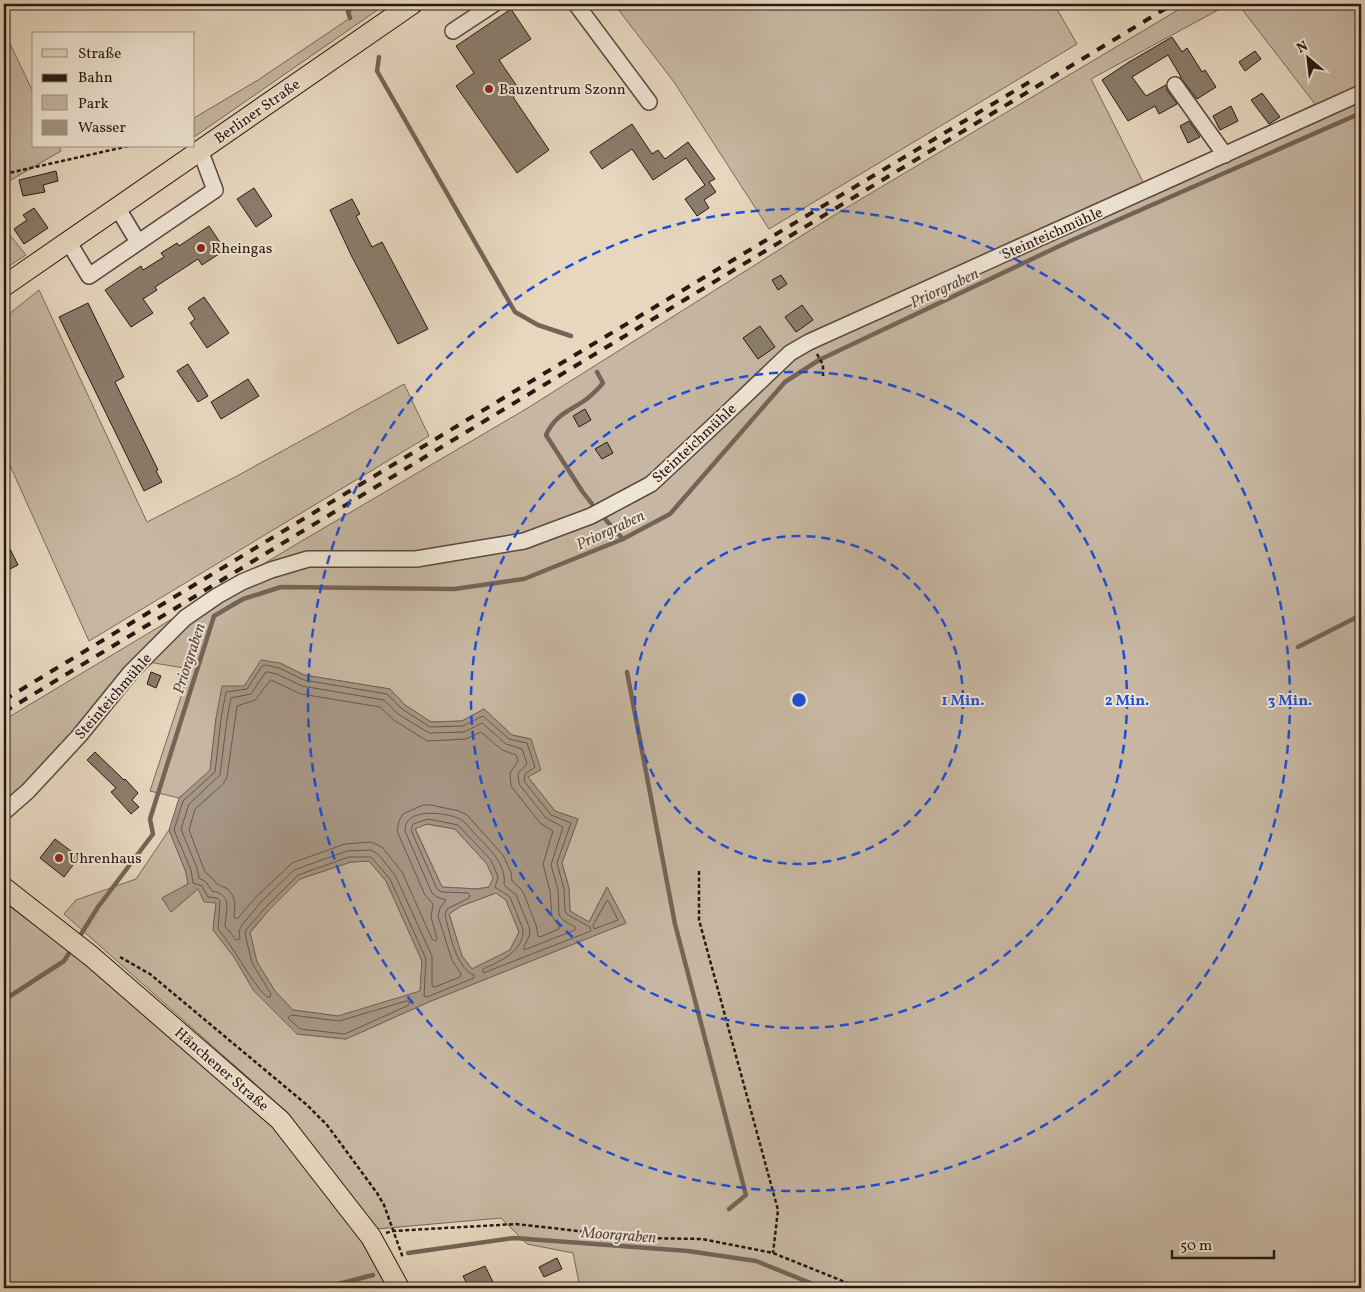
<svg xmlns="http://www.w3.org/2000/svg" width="1365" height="1292" font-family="Vollkorn,serif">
	<rect width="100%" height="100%" fill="#e7d7bf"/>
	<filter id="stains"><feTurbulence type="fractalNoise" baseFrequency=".004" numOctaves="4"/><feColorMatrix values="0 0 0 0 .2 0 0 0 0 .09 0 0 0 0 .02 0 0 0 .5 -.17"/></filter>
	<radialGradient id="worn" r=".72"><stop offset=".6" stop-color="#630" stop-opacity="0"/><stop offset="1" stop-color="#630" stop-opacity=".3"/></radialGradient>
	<!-- green -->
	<g fill="#c7b7a2" stroke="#78685a">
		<path d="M354,4H386L194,137V118L258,80L350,18L348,12Z"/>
		<path d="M614,4H1054L1077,44L769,229L674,82Z"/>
		<path d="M1188,4H1229L1091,79L1144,184L1315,104L1238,4H1361V1288H580L573,1253L527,1244L501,1218L376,1229L288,1113L64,914L76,900L136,879L169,830L186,872L188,884L162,898L171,912L198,889L216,903L213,930L234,957L254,991L297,1034L346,1039L431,1001L626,923L607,887L589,922L570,911L569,888L562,863L578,819L555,811L528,777L531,739L512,735L484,709L462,721L431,722L405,705L390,689L304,675L280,663L244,686L216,718L210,771L179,798L150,791L190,669L136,660L77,733L4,808V720L300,542L526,409L836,214Z"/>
		<path d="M4,31L34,94V146H59L61,151L4,184Z"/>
		<path d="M4,228L26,255L4,269Z"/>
		<path d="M39,290L147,522L237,476L404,384L429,436L89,641L4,452V318Z"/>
		<path d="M427,824L455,829L487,864L494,878L489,887L477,889L442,887L415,828Z"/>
		<path d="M369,861L386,881L422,961L420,992L338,1016L293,1010L275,991L257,962L250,933L269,910L300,879L351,862Z"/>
		<path d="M496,893L506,900L519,932L510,950L472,969L462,956L449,914L461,906Z"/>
		<path d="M4,902L86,964L275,1125L358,1235L391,1288H4Z"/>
	</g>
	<!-- water -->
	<path fill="#a69685" stroke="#746457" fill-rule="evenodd" d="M261,660L280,663L304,675L390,689L405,705L431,722L462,721L484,709L512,735L531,739L541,770L528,777L555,811L578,819L562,863L569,888L570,911L589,922L607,887L626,923L431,1001L346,1039L297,1034L254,991L234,957L213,930L216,903L204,902L198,889L171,912L162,898L188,884L186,872L169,830L179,798L210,770L216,718L222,686H244ZM427,824L455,829L487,864L493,878L489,887L477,889L442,887L415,829ZM369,861L386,881L422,961L420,991L338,1016L293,1010L275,991L257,962L250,932L269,910L300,879L351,862ZM496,893L506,900L519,932L510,950L472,969L462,956L449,914L461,906Z"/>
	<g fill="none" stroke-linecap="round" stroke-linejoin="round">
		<!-- shore -->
		<g stroke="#67584c" stroke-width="1">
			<path d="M265,665L279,668L304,680L387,694L402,709L430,727L463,726L483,716L509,739L527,743L535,767L525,774L524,781L551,815L571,823L557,863L564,889L565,911L568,915L590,927L591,931L483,973V969C500,961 524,952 523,929L510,897L495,887L498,877L491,860L458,825L428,819L413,824L411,830L437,889L442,892L468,893L470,895L469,898L447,909L445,914C449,932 456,968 474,975V978L427,997L424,996L426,959L390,879L371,857H349L298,875L266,907L246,930L245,934L252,963L271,994L270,997H267C248,978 236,950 218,929L220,901L217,898L208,897L202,886L193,883L191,870L174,830L183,801L215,772L221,719L226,692L247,689L262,666Z"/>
			<path d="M268,672L277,674L302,686L384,700L398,714L429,733L464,732L482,723L506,744L522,749L527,764L518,773L519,784L546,818L563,827L551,865L558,890L559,915L563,920L575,927V930L524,950V947L530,934L529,927L516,895L504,885C507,863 487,847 474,833C470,828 465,822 460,819C445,812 404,807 405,831L432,893L437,897L446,900L440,908L438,916L452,960L461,974L460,977L435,987L432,986V956L395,875L378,854L371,850L347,851L294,870L261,902L242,925L239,931L240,939L236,940L225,926C226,909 233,895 212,891L206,882L199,878L197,868L181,829L189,804L220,775L227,719L231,698L251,694L265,673Z"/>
			<path d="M271,680L301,694L380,707L394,720L427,741L466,739L481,732L502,750L516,755L518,761L510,773L511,786L540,823L553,831L543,864L550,891L552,916L559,926V929L540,937L538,936L536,925L524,894L520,888L512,881L511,872L503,855L467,815L459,811L431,805H423L403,814L399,821L397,831L425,895L433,904L431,917L437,938L436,941L432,939L402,872L382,847L371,842L345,844L292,863L256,897L238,918H234L235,903L233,896L228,889L217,884L212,878L205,872L189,830L195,809L223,784L227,777L237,706L255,700Z"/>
			<path d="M607,901L609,902L618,920L594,929L593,926Z"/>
			<path d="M407,1001L410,1002L409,1005L345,1034L300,1029L288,1018L291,1015L339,1021Z"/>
		</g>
		<!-- stream -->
		<g stroke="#746457" stroke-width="4.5">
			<path d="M350,18L348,12L354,4"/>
			<path d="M379,57L377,71L515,312L538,325L571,336"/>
			<path d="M592,504L582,491L546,435C556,413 571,411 588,398C594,393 599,388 603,383L597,372"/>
			<path d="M605,519L623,539"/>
			<path d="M1298,647L1361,615"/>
			<path d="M627,672L675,924L746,1195L729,1209"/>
			<path d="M78,939L98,907L153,834L150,819L214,616L243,599L281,587L454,589L524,579L623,539L670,514L785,382L819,360L1070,241L1361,113"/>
			<path d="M4,1000L64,961L73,947"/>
			<path d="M408,1253L514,1238L688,1251L756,1261L823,1288"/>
			<path d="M323,1288L373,1275"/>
		</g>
	</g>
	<!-- building -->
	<g fill="#8b7c6c" stroke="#281913">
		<path d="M511,9L531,39L499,60L521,92L513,97L549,150L517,173L456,86L474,73L456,46Z"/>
		<path d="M1172,37L1182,52L1187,48L1202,72L1205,70L1216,87L1197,99L1180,77H1181L1168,55L1132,77L1146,96L1166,85L1167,90L1177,104L1159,114L1155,106L1128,121L1102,80L1129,62Z"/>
		<path d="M1255,51L1261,59L1245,71L1239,62Z"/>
		<path d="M1262,93L1280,117L1269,124L1251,100Z"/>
		<path d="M1231,106L1238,121L1220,130L1213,116Z"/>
		<path d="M1189,121L1200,137L1188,143L1180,126Z"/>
		<path d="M632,124L652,154L658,150L665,159L688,142L715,179L709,182L716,192L704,200L709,208L697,216L685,199L705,185L686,158L653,180L632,149L602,169L590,152Z"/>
		<path d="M56,171L58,181L43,185L45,192L23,196L19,180Z"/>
		<path d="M254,188L272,216L256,227L237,199Z"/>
		<path d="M352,199L360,214L356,216L372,247L382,242L428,329L398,344L352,257L330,210Z"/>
		<path d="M34,208L48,228L24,244L14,229L27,220L23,215Z"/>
		<path d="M209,226L225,250L202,265L198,259L155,287L157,290L143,299L153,313L131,327L105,290L141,266L143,270L164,257L161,253L177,243L179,246Z"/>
		<path d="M781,275L787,284L778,290L772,280Z"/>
		<path d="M204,297L229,333L207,348L190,323L195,319L188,308Z"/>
		<path d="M88,303L124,377L115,382L158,470L156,471L162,482L144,491L59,317Z"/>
		<path d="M802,305L813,320L796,332L785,317Z"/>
		<path d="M760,326L775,347L758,359L743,338Z"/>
		<path d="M188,364L208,396L198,402L177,371Z"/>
		<path d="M248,379L259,396L221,419L211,402Z"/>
		<path d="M585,409L591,420L579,427L573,416Z"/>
		<path d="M607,442L613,453L602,459L595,449Z"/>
		<path d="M4,537L18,565L4,572Z"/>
		<path d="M151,672L161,676L156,688L147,684Z"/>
		<path d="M95,752L124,780L125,779L138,793L132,800L139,807L131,814L111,792L116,788L87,760Z"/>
		<path d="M55,839L79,857L64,877L40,858Z"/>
		<path d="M557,1258L562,1269L544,1277L539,1267Z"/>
		<path d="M485,1266L496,1288H469L463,1276Z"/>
	</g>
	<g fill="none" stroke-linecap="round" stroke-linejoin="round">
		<!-- minor casing -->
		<g stroke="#58483e" stroke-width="18">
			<g id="minor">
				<path d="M576,4L649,102"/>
				<path d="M453,31L494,4"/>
				<path d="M1175,85L1225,155"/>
				<path d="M117,207L138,242"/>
				<path d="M68,241L89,276L215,190L200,150"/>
				<path d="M4,812L28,791L79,736L131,672L185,618L217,596L242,582L271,570L308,559H416L524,541L591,516L651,484L727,413L790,353L809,342L1361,93"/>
			</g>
		</g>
		<!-- major casing -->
		<g stroke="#281913" stroke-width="22">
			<g id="major">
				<path d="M4,286L412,4"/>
				<path d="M4,888L91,956L280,1120L371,1237L399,1288"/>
			</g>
		</g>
		<!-- path -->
		<g stroke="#281913" stroke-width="2.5" stroke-dasharray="4 2.5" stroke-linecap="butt">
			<path d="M4,174L129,146"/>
			<path d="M817,354L823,365V376"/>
			<path d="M699,871V920L778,1210L773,1253"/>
			<path d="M120,957L150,974L307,1105L327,1125L377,1193L384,1205L403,1258"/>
			<path d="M386,1233L393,1231L516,1224L640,1238L702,1239L773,1253L860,1288"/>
		</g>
		<!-- minor -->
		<use href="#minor" stroke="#efe5d5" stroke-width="15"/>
		<!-- major -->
		<use href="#major" stroke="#e7d7bf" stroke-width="20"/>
		<!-- rail -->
		<g stroke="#281913" stroke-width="4" stroke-dasharray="9 9" stroke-linecap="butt">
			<path d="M4,700L515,391L1031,81"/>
			<path d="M4,712L1173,4"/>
		</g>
	</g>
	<!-- distance rings -->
	<g fill="none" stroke="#1d4ed8" stroke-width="2.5" stroke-dasharray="9 6">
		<circle cx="799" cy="700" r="164"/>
		<circle cx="799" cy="700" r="328"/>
		<circle cx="799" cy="700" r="491"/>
	</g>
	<!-- markers -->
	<g fill="#8f2418" stroke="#efe5d5" stroke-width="2">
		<circle cx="489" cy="89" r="5"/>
		<circle cx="201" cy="248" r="5"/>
		<circle cx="59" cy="858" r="5"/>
	</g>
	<g text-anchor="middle" stroke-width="4" stroke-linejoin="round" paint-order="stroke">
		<!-- poi labels -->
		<g font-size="15" fill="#281913" stroke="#efe5d5" text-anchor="start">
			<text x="499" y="94">Bauzentrum Szonn</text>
			<text x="211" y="253">Rheingas</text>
			<text x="69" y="863">Uhrenhaus</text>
		</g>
		<!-- street labels -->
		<g font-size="15" fill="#281913" stroke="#efe5d5">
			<text transform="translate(257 111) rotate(-35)" y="5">Berliner Straße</text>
			<text transform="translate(1052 233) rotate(-24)" y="5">Steinteichmühle</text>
			<text transform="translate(694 443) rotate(-43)" y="5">Steinteichmühle</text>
			<text transform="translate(113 696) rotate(-49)" y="5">Steinteichmühle</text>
			<text transform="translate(222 1069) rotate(41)" y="5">Hänchener Straße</text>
		</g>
		<!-- water labels -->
		<g font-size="16" font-style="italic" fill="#5a4b41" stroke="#efe5d5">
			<text transform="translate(944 287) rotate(-25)" y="6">Priorgraben</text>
			<text transform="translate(610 529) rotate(-25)" y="6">Priorgraben</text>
			<text transform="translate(188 658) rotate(-72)" y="6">Priorgraben</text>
			<text transform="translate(619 1234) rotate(4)" y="6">Moorgraben</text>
		</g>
	</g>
	<circle cx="799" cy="700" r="8" fill="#1d4ed8" stroke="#efe5d5" stroke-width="2.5"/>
	<g font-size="15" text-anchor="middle" font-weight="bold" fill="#1d4ed8" stroke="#efe5d5" stroke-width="4" stroke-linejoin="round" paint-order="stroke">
		<text x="963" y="705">1 Min.</text>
		<text x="1127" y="705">2 Min.</text>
		<text x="1290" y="705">3 Min.</text>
	</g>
	<!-- margin -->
	<rect width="1365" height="1292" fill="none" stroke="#e7d7bf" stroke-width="20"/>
	<rect x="5" y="5" width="1355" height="1282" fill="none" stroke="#281913" stroke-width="2.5"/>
	<rect x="10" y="10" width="1345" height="1272" fill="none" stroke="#281913"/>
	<!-- legend -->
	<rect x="32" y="32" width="162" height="115" fill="#efe5d5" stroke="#9f9387"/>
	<rect x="42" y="49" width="25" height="8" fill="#e7d7bf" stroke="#9f9387"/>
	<text x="78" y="58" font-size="15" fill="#281913">Straße</text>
	<rect x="42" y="74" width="25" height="8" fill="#281913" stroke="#9f9387"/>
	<text x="78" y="82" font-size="15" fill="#281913">Bahn</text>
	<rect x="42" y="95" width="25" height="15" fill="#c7b7a2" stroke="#9f9387"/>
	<text x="78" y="108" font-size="15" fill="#281913">Park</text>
	<rect x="42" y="120" width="25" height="15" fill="#a69685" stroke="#9f9387"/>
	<text x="78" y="132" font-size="15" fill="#281913">Wasser</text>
	<!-- north arrow -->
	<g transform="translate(1308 58) rotate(332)" stroke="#efe5d5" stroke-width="4" paint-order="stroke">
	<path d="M0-4L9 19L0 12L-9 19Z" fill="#281913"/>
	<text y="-8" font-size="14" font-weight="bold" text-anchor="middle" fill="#281913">N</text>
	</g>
	<!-- scale -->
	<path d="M1172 1250v8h102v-8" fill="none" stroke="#281913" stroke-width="2.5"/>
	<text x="1180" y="1250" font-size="15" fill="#281913" stroke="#efe5d5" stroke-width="4" paint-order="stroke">50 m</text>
	<rect width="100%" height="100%" filter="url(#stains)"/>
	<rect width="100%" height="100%" fill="url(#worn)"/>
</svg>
